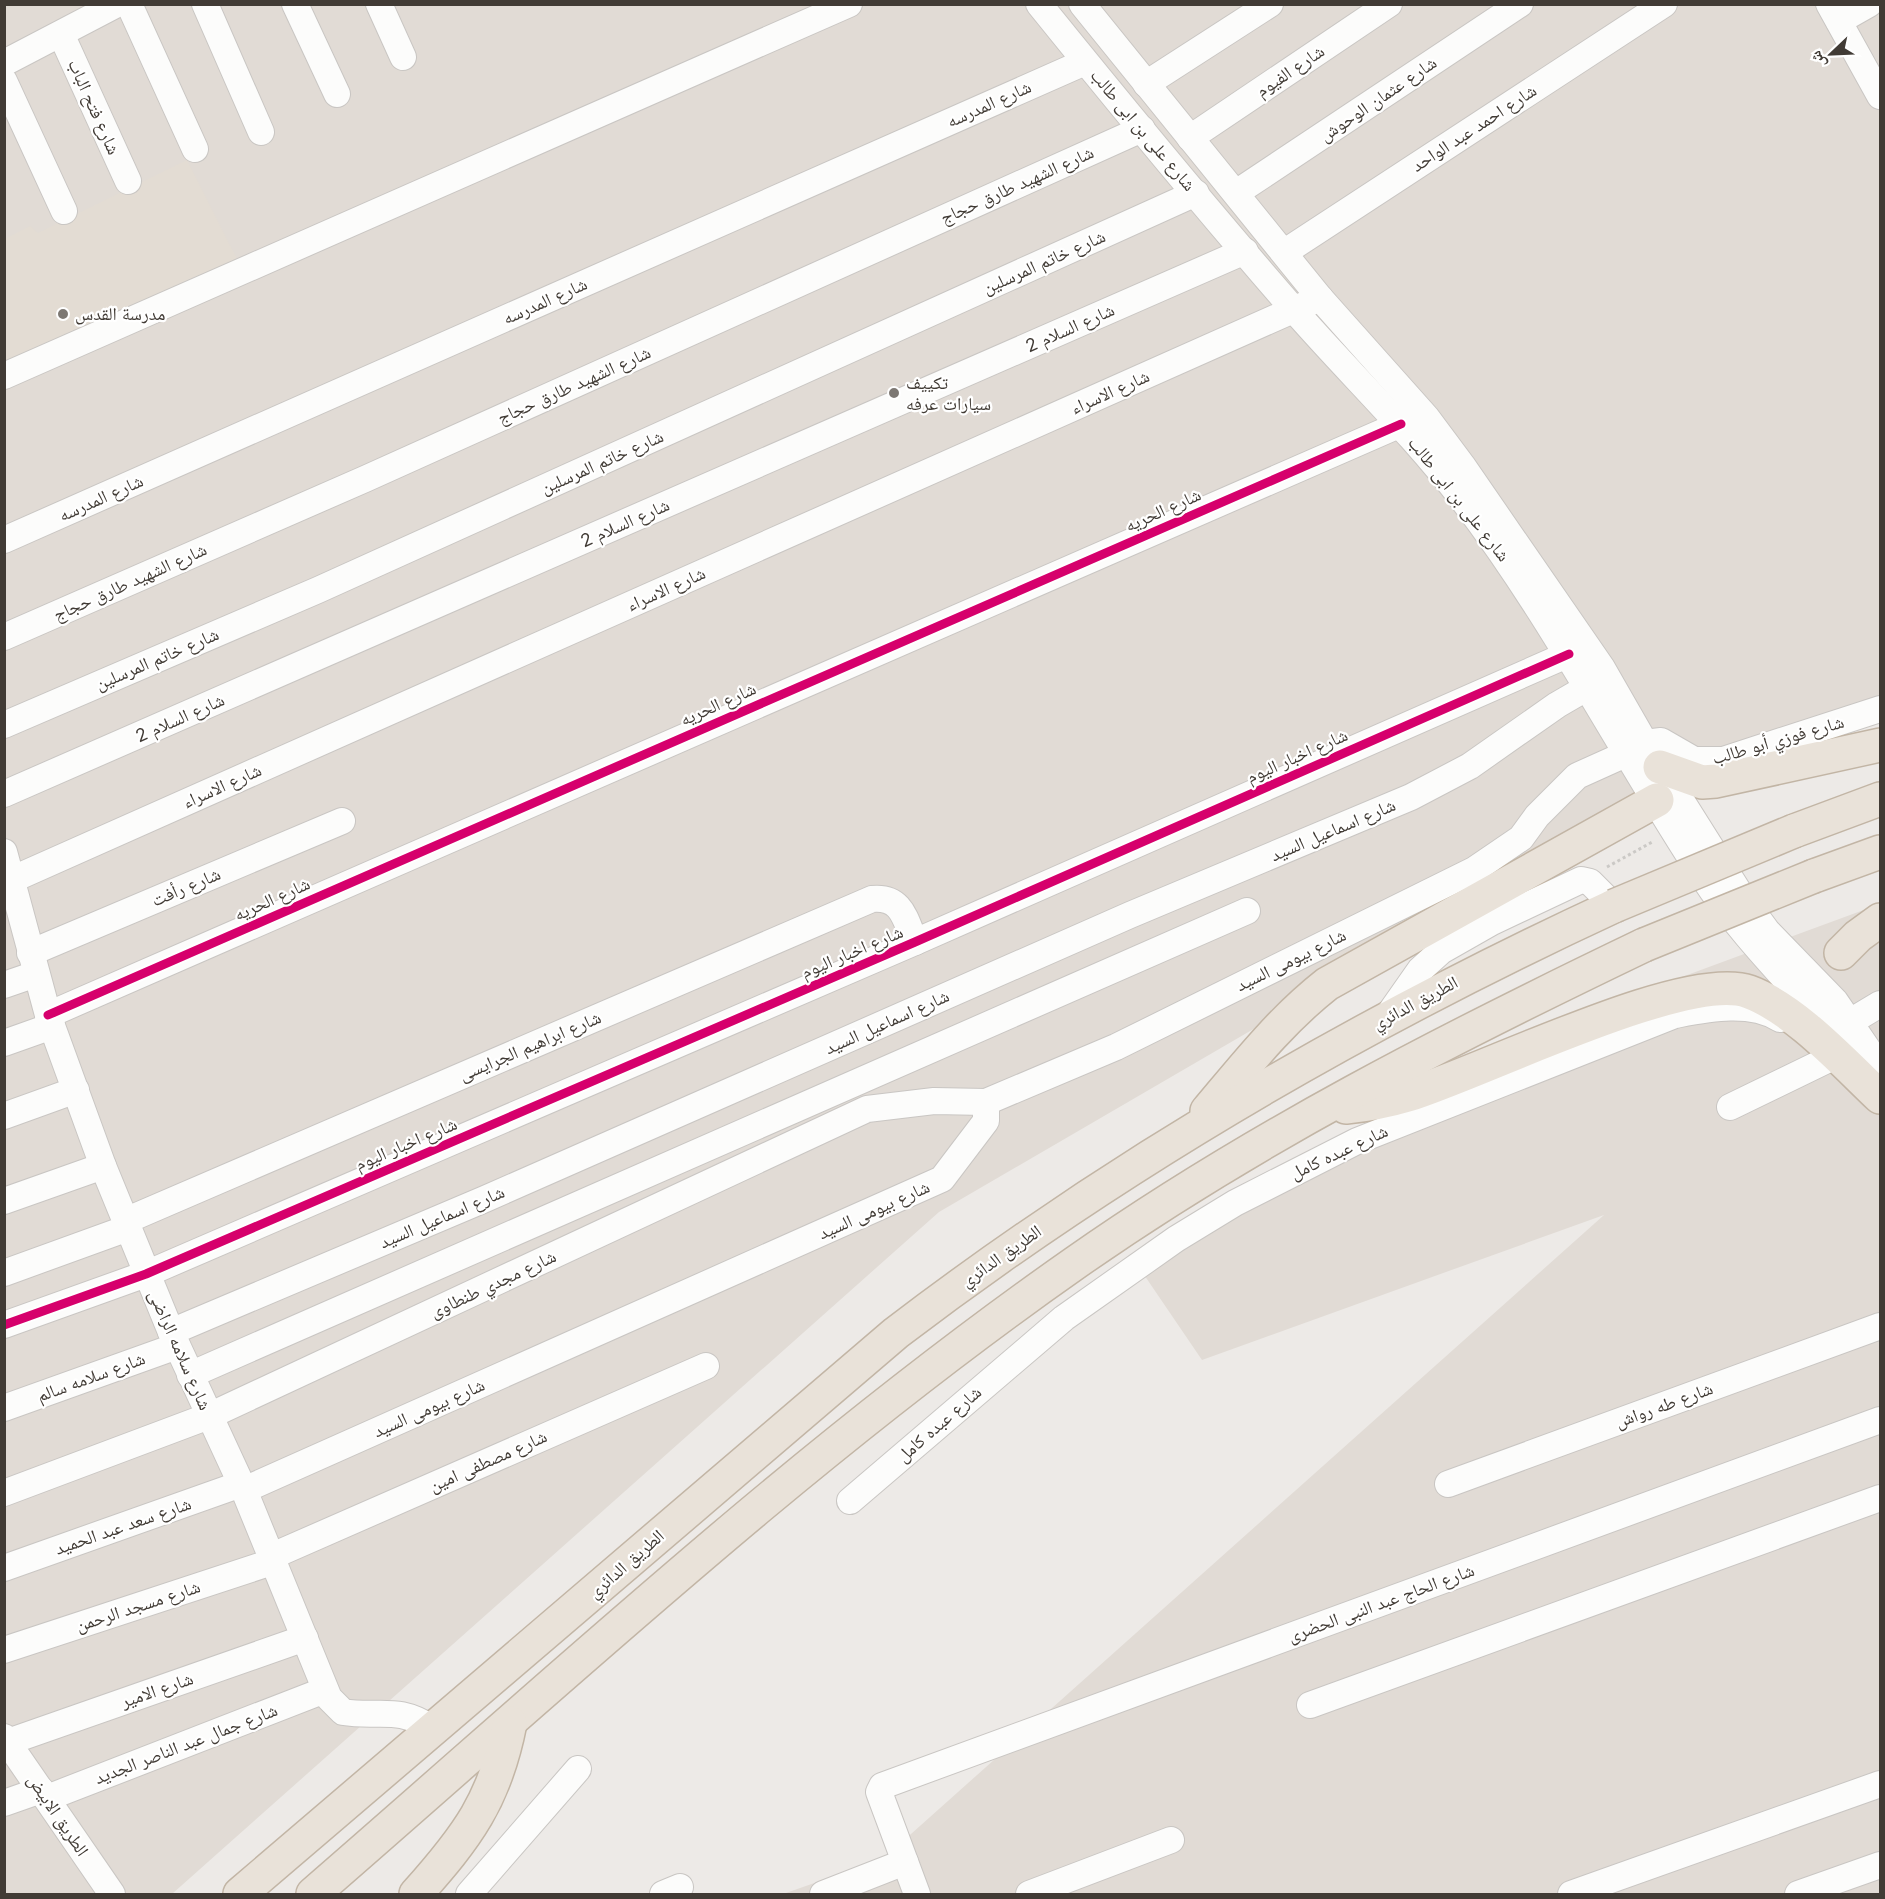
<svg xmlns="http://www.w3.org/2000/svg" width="1885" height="1899" font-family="Inter,'Noto Naskh Arabic',sans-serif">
	<rect width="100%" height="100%" fill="#edeae7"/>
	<!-- residential -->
	<g fill="#e1dbd5">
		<path d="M5,5H1880V719L1690,775L939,1212L172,1894H5Z"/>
		<path d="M1880,904V1894H783L883,1859L1604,1215L1202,1360L1136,1263L1652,988Z"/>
	</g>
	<!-- education -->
	<path fill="#e3dcd3" d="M187,160L239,263L5,366V239L30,226L38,233Z"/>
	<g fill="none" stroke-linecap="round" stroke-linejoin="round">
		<!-- minor casing -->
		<g stroke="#c9c6c3" stroke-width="28">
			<g id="minor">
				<path d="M129,4L195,149"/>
				<path d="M205,4L261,132"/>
				<path d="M295,4L337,94"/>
				<path d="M379,4L403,57"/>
				<path d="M1039,4C1123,108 1208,211 1295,311C1351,375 1412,433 1463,500C1555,621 1621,752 1703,877C1744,940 1800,992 1848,1050"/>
				<path d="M1082,4L1320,298L1427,418L1462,465L1602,668L1645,743L1742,897L1767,931L1835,1001L1880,1067"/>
				<path d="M1829,4L1880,96"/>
				<path d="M1839,21L1869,4"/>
				<path d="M61,34L128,181"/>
				<path d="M4,63L117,4"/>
				<path d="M4,81L64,211"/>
				<path d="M1146,84L1270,4"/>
				<path d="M1190,138L1389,4"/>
				<path d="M1236,193L1520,4"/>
				<path d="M1285,252L1664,4"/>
				<path d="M4,376L849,4"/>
				<path d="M4,540L1085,62"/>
				<path d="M4,637L365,479L1142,129"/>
				<path d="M4,725L318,590L1196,193"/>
				<path d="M1645,743L1661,741L1694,760H1723L1880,709"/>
				<path d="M4,794L1245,251"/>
				<path d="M4,852L48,1015L103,1166L171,1332L244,1490L329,1698L343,1712C380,1718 397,1705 433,1729"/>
				<path d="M11,880L1320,298"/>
				<path d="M30,953L342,821"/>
				<path d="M4,985L36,974"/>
				<path d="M48,1015L1401,424"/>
				<path d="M1387,1017L1420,970L1441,951L1492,922L1581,880L1590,882L1614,906"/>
				<path d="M1850,1022L1880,1004"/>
				<path d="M4,1043L52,1026"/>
				<path d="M1730,1107L1831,1058"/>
				<path d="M4,1116L76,1090"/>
				<path d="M4,1201L103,1166"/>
				<path d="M125,1221L872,899C902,896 905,919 915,942"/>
				<path d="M4,1273L128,1228"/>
				<path d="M4,1325L146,1274L915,942L1569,654"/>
				<path d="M171,1332L485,1199L1130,915L1411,797L1470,766L1557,705L1588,687"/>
				<path d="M190,1375L1247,911"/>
				<path d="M4,1408L177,1346"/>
				<path d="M1448,1484L1880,1326"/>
				<path d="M244,1490L942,1179L986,1121V1102L1116,1047L1474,870L1521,838L1537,816L1577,776L1628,753"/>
				<path d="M4,1493L209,1416L867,1109L934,1101L986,1102"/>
				<path d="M850,1501L1064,1318L1176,1239L1235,1203L1357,1141L1675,1015C1707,1009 1750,1000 1780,1019"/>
				<path d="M270,1557L706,1366"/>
				<path d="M4,1568L241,1484"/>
				<path d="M4,1650L272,1562"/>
				<path d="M1310,1705L1880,1498"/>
				<path d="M4,1737L112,1894"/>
				<path d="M8,1742L305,1638"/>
				<path d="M47,1798L325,1690"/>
				<path d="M4,1803L41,1790"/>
				<path d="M469,1894L578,1769"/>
				<path d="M663,1894L680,1887"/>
				<path d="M823,1894L905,1862"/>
				<path d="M917,1894L879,1792L882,1786L1880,1420"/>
				<path d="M1029,1894L1171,1840"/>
				<path d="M1571,1894L1880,1784"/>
				<path d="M1798,1894L1880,1865"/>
			</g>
		</g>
		<!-- highway casing -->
		<g stroke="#c2b5a5" stroke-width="36">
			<g id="highway">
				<path d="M1660,767L1702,782L1716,781L1880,745"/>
				<path d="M1794,831L1880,799"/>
				<path d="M1814,876L1880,852"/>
				<path d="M1841,953L1858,936L1880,920"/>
				<path d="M1346,1107C1367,1105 1388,1101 1408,1095C1480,1073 1687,969 1749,992C1795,1009 1844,1063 1880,1097"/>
				<path d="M1207,1111C1245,1066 1280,1021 1327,984L1657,800"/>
				<path d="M240,1894L896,1333C1120,1162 1359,1024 1614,906"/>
				<path d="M313,1894C562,1678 805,1452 1075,1263C1253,1138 1448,1039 1644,945"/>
				<path d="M416,1894C467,1837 495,1800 510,1723"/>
			</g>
		</g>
		<!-- path -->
		<path stroke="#cbc9c6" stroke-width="3" stroke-dasharray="3 3" stroke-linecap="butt" d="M1607,867L1654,841"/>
		<!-- minor -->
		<use href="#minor" stroke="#fcfcfb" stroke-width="26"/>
		<!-- highway -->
		<use href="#highway" stroke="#e9e2d9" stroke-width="33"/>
		<!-- highway-bridge casing -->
		<g stroke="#c2b5a5" stroke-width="36" stroke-linecap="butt">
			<g id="highway-bridge">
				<path d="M1614,906L1794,831"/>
				<path d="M1644,945L1814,876"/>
			</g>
		</g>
		<!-- highway-bridge -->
		<use href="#highway-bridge" stroke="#e9e2d9" stroke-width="33"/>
		<!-- cycleway casing -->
		<g stroke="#fff" stroke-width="13">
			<g id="cycleway">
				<path d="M48,1015L1401,424"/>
				<path d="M4,1325L146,1274L915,942L1569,654"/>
			</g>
		</g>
		<!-- cycleway -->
		<use href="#cycleway" stroke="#d6006c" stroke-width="9"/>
	</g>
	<!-- markers -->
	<g fill="#7d7873" stroke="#fff" stroke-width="2">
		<circle cx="63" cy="314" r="6"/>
		<circle cx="894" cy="393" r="6"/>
	</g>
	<g text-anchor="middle" stroke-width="4.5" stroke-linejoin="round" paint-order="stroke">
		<!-- street labels -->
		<g font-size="18" fill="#413b35" stroke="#fff">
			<text transform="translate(1290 71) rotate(-34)" y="6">شارع الفيوم</text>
			<text transform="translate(1378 99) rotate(-34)" y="6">شارع عثمان الوحوش</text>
			<text transform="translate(989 104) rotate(-24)" y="6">شارع المدرسه</text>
			<text transform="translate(94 107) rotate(66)" y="6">شارع فتح الباب</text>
			<text transform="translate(1474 128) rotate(-33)" y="6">شارع احمد عبد الواحد</text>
			<text transform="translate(1143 130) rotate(50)" y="6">شارع على بن ابى طالب</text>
			<text transform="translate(1017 185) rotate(-24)" y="6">شارع الشهيد طارق حجاج</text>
			<text transform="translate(1044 262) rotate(-24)" y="6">شارع خاتم المرسلين</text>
			<text transform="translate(545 301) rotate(-24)" y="6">شارع المدرسه</text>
			<text transform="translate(1070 328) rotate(-24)" y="6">شارع السلام 2</text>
			<text transform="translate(574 385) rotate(-24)" y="6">شارع الشهيد طارق حجاج</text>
			<text transform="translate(1110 392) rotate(-24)" y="6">شارع الاسراء</text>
			<text transform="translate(602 462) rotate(-24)" y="6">شارع خاتم المرسلين</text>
			<text transform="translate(101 498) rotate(-24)" y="6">شارع المدرسه</text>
			<text transform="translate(1459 499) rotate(52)" y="6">شارع على بن ابى طالب</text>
			<text transform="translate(1163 510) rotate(-24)" y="6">شارع الحريه</text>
			<text transform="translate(625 523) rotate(-24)" y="6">شارع السلام 2</text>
			<text transform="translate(130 582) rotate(-24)" y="6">شارع الشهيد طارق حجاج</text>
			<text transform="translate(666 589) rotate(-24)" y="6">شارع الاسراء</text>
			<text transform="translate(157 659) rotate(-23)" y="6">شارع خاتم المرسلين</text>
			<text transform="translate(718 704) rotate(-24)" y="6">شارع الحريه</text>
			<text transform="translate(180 718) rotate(-24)" y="6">شارع السلام 2</text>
			<text transform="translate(1778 740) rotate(-16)" y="6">شارع فوزي أبو طالب</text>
			<text transform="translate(1297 756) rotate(-24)" y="6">شارع اخبار اليوم</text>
			<text transform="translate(222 786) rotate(-24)" y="6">شارع الاسراء</text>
			<text transform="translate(1333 830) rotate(-23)" y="6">شارع اسماعيل السيد</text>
			<text transform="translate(186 887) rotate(-23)" y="6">شارع رأفت</text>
			<text transform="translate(272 899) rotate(-24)" y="6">شارع الحريه</text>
			<text transform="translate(852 952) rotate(-23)" y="6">شارع اخبار اليوم</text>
			<text transform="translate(1291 960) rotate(-26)" y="6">شارع بيومى السيد</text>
			<text transform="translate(1415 1003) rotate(-28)" y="6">الطريق الدائري</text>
			<text transform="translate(887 1022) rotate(-24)" y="6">شارع اسماعيل السيد</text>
			<text transform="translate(530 1046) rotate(-23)" y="6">شارع ابراهيم الجرايسى</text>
			<text transform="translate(406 1144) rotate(-23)" y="6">شارع اخبار اليوم</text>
			<text transform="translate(1339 1152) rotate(-25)" y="6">شارع عبده كامل</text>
			<text transform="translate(874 1210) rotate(-24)" y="6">شارع بيومى السيد</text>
			<text transform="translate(442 1217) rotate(-23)" y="6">شارع اسماعيل السيد</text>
			<text transform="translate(1001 1256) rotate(-35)" y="6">الطريق الدائري</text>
			<text transform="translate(493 1284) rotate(-25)" y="6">شارع مجدي طنطاوى</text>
			<text transform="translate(180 1350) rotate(66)" y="6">شارع سلامه الراضى</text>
			<text transform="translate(91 1377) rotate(-20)" y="6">شارع سلامه سالم</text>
			<text transform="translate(1664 1405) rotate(-20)" y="6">شارع طه رواش</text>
			<text transform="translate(429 1408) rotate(-24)" y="6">شارع بيومى السيد</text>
			<text transform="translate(939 1424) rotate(-41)" y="6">شارع عبده كامل</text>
			<text transform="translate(488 1461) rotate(-24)" y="6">شارع مصطفى امين</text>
			<text transform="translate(123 1526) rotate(-19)" y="6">شارع سعد عبد الحميد</text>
			<text transform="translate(626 1564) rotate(-41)" y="6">الطريق الدائري</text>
			<text transform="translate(1381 1603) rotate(-20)" y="6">شارع الحاج عبد النبى الحضرى</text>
			<text transform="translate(138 1606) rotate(-18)" y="6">شارع مسجد الرحمن</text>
			<text transform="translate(157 1690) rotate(-19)" y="6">شارع الامير</text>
			<text transform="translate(186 1744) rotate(-21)" y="6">شارع جمال عبد الناصر الجديد</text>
			<text transform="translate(58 1815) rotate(56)" y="6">الطريق الابيض</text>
		</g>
		<!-- poi labels -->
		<g font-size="18" fill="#413b35" stroke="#fff" text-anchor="start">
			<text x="75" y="320">مدرسة القدس</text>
			<text x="906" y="389">تكييف<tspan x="906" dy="21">سيارات عرفه</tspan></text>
		</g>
	</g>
	<!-- border -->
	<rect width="1885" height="1899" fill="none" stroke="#413b35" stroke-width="12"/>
	<!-- north arrow -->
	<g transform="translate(1831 54) rotate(247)" stroke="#ffffff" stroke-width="4.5" paint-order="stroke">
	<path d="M0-4.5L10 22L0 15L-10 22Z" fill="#413b35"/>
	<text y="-9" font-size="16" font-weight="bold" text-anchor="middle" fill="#413b35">ش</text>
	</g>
</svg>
